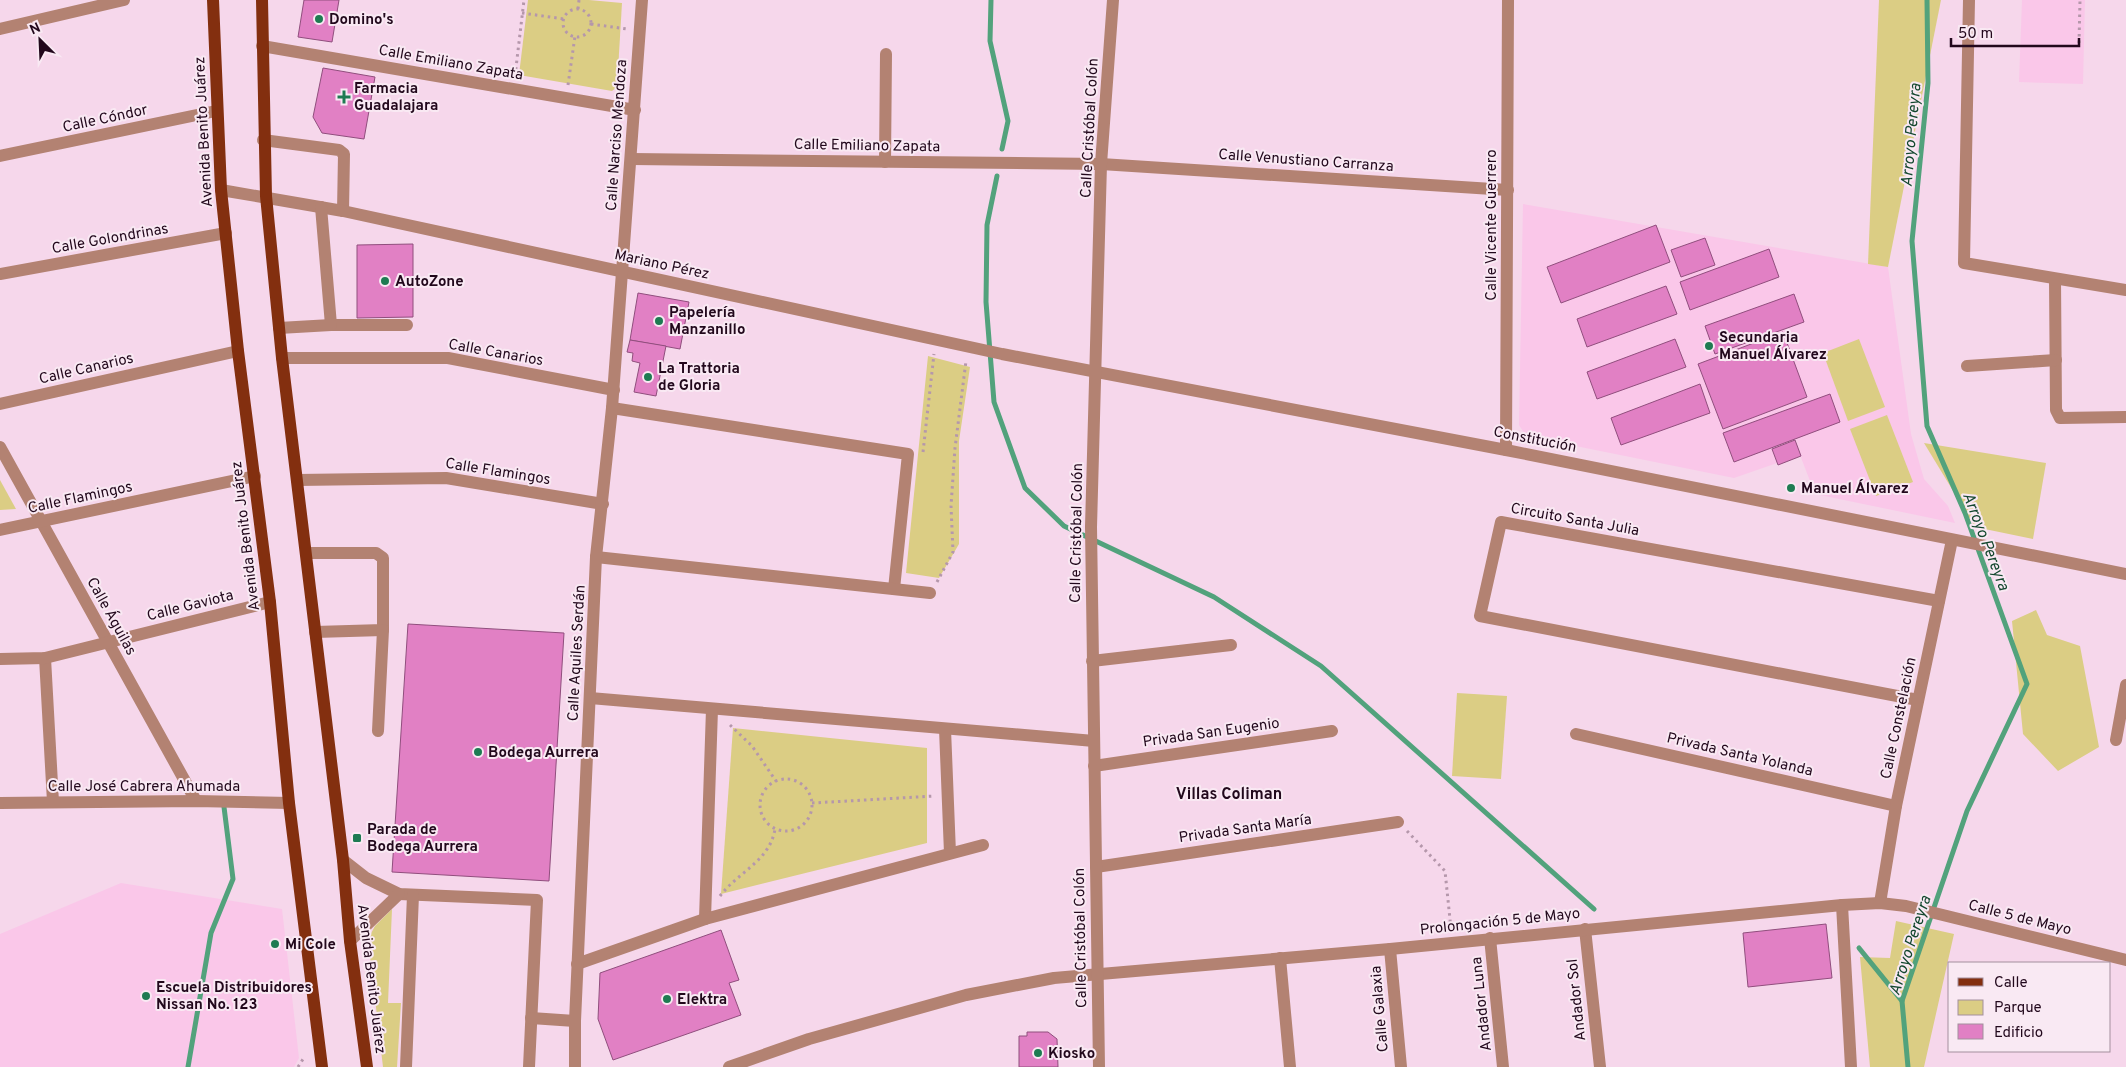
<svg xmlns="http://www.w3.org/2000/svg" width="2126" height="1067" font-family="Overpass,sans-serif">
	<rect width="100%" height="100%" fill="#f6d7eb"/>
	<!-- built -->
	<g fill="#fac7e9">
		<path d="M2022,0H2085L2083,84L2019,82Z"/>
		<path d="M1523,204L1888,267L1911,434L1924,479L1948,506L1955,523L1815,494L1800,455L1734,478L1526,436L1519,425Z"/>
		<path d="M121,883L282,909L299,1058L294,1067H0V934Z"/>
	</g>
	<!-- green -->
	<g fill="#dbcd84">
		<path d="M528,0H589L622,3L617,87L612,91L519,75Z"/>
		<path d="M1879,0H1941L1888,267L1868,264Z"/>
		<path d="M1859,339L1885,407L1848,421L1823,353Z"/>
		<path d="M928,356L970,367L959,441V544L939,578L906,573Z"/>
		<path d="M1887,415L1913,482L1876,496L1850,429Z"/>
		<path d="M1924,443L2046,463L2033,539L1975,527Z"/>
		<path d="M0,480L16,509L0,510Z"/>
		<path d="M2036,610L2047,635L2080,646L2099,747L2058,771L2023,734L2012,621Z"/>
		<path d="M1457,693L1507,696L1501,779L1452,776Z"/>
		<path d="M733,728L927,748V843L721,894Z"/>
		<path d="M392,909L388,1003H401L397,1067H383L368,939L375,926Z"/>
		<path d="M1896,921L1954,934L1924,1067H1870L1860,957L1890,958Z"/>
	</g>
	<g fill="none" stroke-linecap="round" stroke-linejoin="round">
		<!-- stream -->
		<g stroke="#52a27c" stroke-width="5">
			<path d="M991,0L990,41L1008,121L1002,149"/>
			<path d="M997,176L987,225L986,302L994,402L1025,488L1064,526L1214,597L1321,666L1594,909"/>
			<path d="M1859,948L1902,1001"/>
			<path d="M188,1067L211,933L233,879L224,807"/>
			<path d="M1908,1067L1902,1001L1967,811L2027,684L1965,513L1927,426L1912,241L1928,83L1927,0"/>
		</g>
	</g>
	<!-- building -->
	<g fill="#e180c4" stroke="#904e7d">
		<path d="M304,0H339L332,42L298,37Z"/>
		<path d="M323,68L375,77L364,139L322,133L313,117Z"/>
		<path d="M1656,225L1670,262L1561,303L1547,267Z"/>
		<path d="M1705,238L1715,265L1681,277L1671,250Z"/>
		<path d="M413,244V317L357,318V245Z"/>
		<path d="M1769,249L1779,277L1690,310L1680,282Z"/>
		<path d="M1666,286L1677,314L1587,347L1577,319Z"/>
		<path d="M638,293L689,302L680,349L630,340Z"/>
		<path d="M1794,294L1804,322L1715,354L1705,326Z"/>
		<path d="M1783,332L1807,397L1723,429L1698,364Z"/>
		<path d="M1675,339L1686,367L1597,399L1587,372Z"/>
		<path d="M630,340L666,346L656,396L634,392L640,363L632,361L633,353L627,352Z"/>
		<path d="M1700,384L1710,413L1621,445L1611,418Z"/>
		<path d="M1830,394L1840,422L1734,462L1723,433Z"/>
		<path d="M1795,440L1801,456L1778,465L1772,449Z"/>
		<path d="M408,624L564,633L549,881L392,872Z"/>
		<path d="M1826,924L1832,978L1748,987L1743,933Z"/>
		<path d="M721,930L739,980L729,983L741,1015L613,1060L598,1019L600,973Z"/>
		<path d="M1027,1032H1048L1057,1039L1058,1067H1019V1036H1027Z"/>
	</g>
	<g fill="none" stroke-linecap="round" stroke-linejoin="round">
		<!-- path -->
		<g stroke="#b597ab" stroke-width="3" stroke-dasharray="2.5 4" stroke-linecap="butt">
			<path d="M578,9L579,0"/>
			<circle cx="577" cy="23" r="14"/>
			<path d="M522,13L564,19"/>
			<path d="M591,24L627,29"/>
			<path d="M2079,43L2080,0"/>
			<path d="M515,76L524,0"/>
			<path d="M568,85L575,36"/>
			<path d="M923,452L934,354"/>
			<path d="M937,582L953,552L951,506L955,448L966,361"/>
			<path d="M730,725L752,746L776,781"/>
			<circle cx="786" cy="805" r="26"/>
			<path d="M812,803L935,796"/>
			<path d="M1407,831L1445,871L1451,929"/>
			<path d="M720,896C738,872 770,861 775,829"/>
			<path d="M298,1067L305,1056"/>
		</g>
		<!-- minor -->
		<g stroke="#b38272" stroke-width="12">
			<path d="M1969,0L1964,263L2126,290"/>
			<path d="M0,29L124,0"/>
			<path d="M262,46L635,110"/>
			<path d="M263,140L339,150L344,154L343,211"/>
			<path d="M0,156L216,111"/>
			<path d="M632,159L1101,164L1508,190"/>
			<path d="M885,162L886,54"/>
			<path d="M221,190L343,211L1002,354L1506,450L2126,574"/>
			<path d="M321,207L331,325H407"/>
			<path d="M0,274L226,233"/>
			<path d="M2055,279L2056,410L2060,418L2126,417"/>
			<path d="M279,328L331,325"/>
			<path d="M282,358H448L614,390"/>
			<path d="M1967,366L2056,360"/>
			<path d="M0,404L238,351"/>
			<path d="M612,408L908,454L894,589"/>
			<path d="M0,447L196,801"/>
			<path d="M1506,450L1508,0"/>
			<path d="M297,480L446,478L603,504"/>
			<path d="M0,530L255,476"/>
			<path d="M306,553H376L383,558V630L315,632"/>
			<path d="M596,557L930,593"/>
			<path d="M45,658L53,802"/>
			<path d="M0,659L45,658L270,602"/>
			<path d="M1092,661L1231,645"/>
			<path d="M590,698L1094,741"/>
			<path d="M1918,700L1480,616L1501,522L1939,601"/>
			<path d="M945,729L950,853"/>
			<path d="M378,731L383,630"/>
			<path d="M1576,734L1896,806"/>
			<path d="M2116,740L2126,685"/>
			<path d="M1094,766L1332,731"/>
			<path d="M0,803L196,801L289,803"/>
			<path d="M343,860L366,878L399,894L537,900L529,1067"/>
			<path d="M1096,867L1398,822"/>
			<path d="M1880,903L1896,806L1952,540"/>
			<path d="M1842,905L1851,1067"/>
			<path d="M705,919L712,709"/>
			<path d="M1585,929L1600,1067"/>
			<path d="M1490,938L1503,1067"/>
			<path d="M350,941L399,894"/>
			<path d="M1390,949L1401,1067"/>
			<path d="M1280,958L1290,1067"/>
			<path d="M577,964L705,919L983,845"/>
			<path d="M531,1018L575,1021"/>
			<path d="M406,1067L413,895"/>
			<path d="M575,1067V1021L596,557L612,408L642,0"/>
			<path d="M729,1067L809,1039L966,995L1054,978L1390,949L1842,905L1880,903L1906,906L2126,960"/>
			<path d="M1099,1067L1091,527L1101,164L1113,0"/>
		</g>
		<!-- major -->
		<g stroke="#832f0f" stroke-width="12">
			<path d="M213,0L221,190L238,351L270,602L289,803L322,1067"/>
			<path d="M262,0L266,196L282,358L343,860L350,941L367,1067"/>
		</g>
	</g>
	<!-- markers -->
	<g fill="#1e7b52" stroke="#f9e9f3" stroke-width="2">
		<circle cx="319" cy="19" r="5"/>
		<path d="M341.5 89.5h5v5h5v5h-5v5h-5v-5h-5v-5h5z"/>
		<circle cx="385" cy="281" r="5"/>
		<circle cx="659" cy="321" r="5"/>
		<circle cx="1709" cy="346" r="5"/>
		<circle cx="648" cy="377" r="5"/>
		<circle cx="1791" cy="488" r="5"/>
		<circle cx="478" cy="752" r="5"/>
		<rect x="352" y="833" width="10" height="10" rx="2.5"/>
		<circle cx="275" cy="944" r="5"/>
		<circle cx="146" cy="996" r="5"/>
		<circle cx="667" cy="999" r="5"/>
		<circle cx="1038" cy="1053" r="5"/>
	</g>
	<g text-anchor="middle" stroke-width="4" stroke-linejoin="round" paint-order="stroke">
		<!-- poi labels -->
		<g font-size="15" font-weight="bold" fill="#22081c" stroke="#f9e9f3" text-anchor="start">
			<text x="329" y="24">Domino's</text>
			<text x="354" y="93">Farmacia<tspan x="354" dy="17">Guadalajara</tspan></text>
			<text x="395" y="286">AutoZone</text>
			<text x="669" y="317">Papelería<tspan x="669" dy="17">Manzanillo</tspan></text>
			<text x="1719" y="342">Secundaria<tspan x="1719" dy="17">Manuel Álvarez</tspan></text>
			<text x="658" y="373">La Trattoria<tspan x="658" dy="17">de Gloria</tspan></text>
			<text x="1801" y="493">Manuel Álvarez</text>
			<text x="488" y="757">Bodega Aurrera</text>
			<text x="367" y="834">Parada de<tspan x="367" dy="17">Bodega Aurrera</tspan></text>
			<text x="285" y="949">Mi Cole</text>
			<text x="156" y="992">Escuela Distribuidores<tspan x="156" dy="17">Nissan No. 123</tspan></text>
			<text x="677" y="1004">Elektra</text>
			<text x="1048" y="1058">Kiosko</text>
		</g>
		<!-- street labels -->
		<g font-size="15" fill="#22081c" stroke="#f9e9f3">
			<text transform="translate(451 62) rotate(10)" y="5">Calle Emiliano Zapata</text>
			<text transform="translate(105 118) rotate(-12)" y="5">Calle Cóndor</text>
			<text transform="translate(1089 128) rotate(-87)" y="5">Calle Cristóbal Colón</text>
			<text transform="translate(203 132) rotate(-93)" y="5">Avenida Benito Juárez</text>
			<text transform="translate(616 135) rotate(-86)" y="5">Calle Narciso Mendoza</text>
			<text transform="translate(867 145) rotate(1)" y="5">Calle Emiliano Zapata</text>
			<text transform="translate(1306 160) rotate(4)" y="5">Calle Venustiano Carranza</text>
			<text transform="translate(1491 225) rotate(-90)" y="5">Calle Vicente Guerrero</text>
			<text transform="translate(110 238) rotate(-10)" y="5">Calle Golondrinas</text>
			<text transform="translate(662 264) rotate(12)" y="5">Mariano Pérez</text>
			<text transform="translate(496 352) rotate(10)" y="5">Calle Canarios</text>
			<text transform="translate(86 368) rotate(-13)" y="5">Calle Canarios</text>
			<text transform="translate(1535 439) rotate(11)" y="5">Constitución</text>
			<text transform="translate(498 471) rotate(9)" y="5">Calle Flamingos</text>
			<text transform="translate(80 497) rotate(-12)" y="5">Calle Flamingos</text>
			<text transform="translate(1575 519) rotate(10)" y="5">Circuito Santa Julia</text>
			<text transform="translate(1076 533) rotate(-89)" y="5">Calle Cristóbal Colón</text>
			<text transform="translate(245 536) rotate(-97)" y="5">Avenida Benito Juárez</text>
			<text transform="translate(190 605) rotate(-14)" y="5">Calle Gaviota</text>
			<text transform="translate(112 616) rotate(61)" y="5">Calle Águilas</text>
			<text transform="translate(576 653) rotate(-87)" y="5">Calle Aquiles Serdán</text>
			<text transform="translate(1898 718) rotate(-78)" y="5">Calle Constelación</text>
			<text transform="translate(1211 732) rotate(-8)" y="5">Privada San Eugenio</text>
			<text transform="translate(1740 754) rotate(13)" y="5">Privada Santa Yolanda</text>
			<text x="144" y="791">Calle José Cabrera Ahumada</text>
			<text transform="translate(1245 828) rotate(-8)" y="5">Privada Santa María</text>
			<text transform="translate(2020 917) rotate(14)" y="5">Calle 5 de Mayo</text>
			<text transform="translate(1500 921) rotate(-6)" y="5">Prolongación 5 de Mayo</text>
			<text transform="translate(1080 938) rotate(-91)" y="5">Calle Cristóbal Colón</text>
			<text transform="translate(372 979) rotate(83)" y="5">Avenida Benito Juárez</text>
			<text transform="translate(1576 1000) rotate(-96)" y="5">Andador Sol</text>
			<text transform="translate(1481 1004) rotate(-96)" y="5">Andador Luna</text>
			<text transform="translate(1379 1009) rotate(-95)" y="5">Calle Galaxia</text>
		</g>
		<!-- water labels -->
		<g font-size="16" font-style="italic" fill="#13472e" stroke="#f9e9f3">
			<text transform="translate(1910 135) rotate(-85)" y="6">Arroyo Pereyra</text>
			<text transform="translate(1987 541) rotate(69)" y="6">Arroyo Pereyra</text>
			<text transform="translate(1909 945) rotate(-72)" y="6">Arroyo Pereyra</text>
		</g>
		<!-- neighbourhood labels -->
		<g font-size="16" font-weight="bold" fill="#22081c" stroke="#f9e9f3">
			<text x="1229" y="799">Villas Coliman</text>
		</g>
	</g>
	<!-- legend -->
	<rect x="1948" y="962" width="162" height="90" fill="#f9e9f3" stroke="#a38f9d"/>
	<rect x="1958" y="978" width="25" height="8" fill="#832f0f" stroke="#a38f9d"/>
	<text x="1994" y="987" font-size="15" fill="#22081c">Calle</text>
	<rect x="1958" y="1000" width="25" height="15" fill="#dbcd84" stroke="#a38f9d"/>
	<text x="1994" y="1012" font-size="15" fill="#22081c">Parque</text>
	<rect x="1958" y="1024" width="25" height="15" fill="#e180c4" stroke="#a38f9d"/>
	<text x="1994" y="1037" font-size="15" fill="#22081c">Edificio</text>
	<!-- north arrow -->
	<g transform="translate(40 40) rotate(336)" stroke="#f9e9f3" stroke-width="4" paint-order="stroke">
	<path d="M0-4L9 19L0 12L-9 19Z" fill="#22081c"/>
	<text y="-8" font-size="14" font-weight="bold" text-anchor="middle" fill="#22081c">N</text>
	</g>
	<!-- scale -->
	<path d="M1951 38v8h128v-8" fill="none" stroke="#22081c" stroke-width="2.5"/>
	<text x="1958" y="38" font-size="15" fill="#22081c" stroke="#f9e9f3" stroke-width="4" paint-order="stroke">50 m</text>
</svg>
